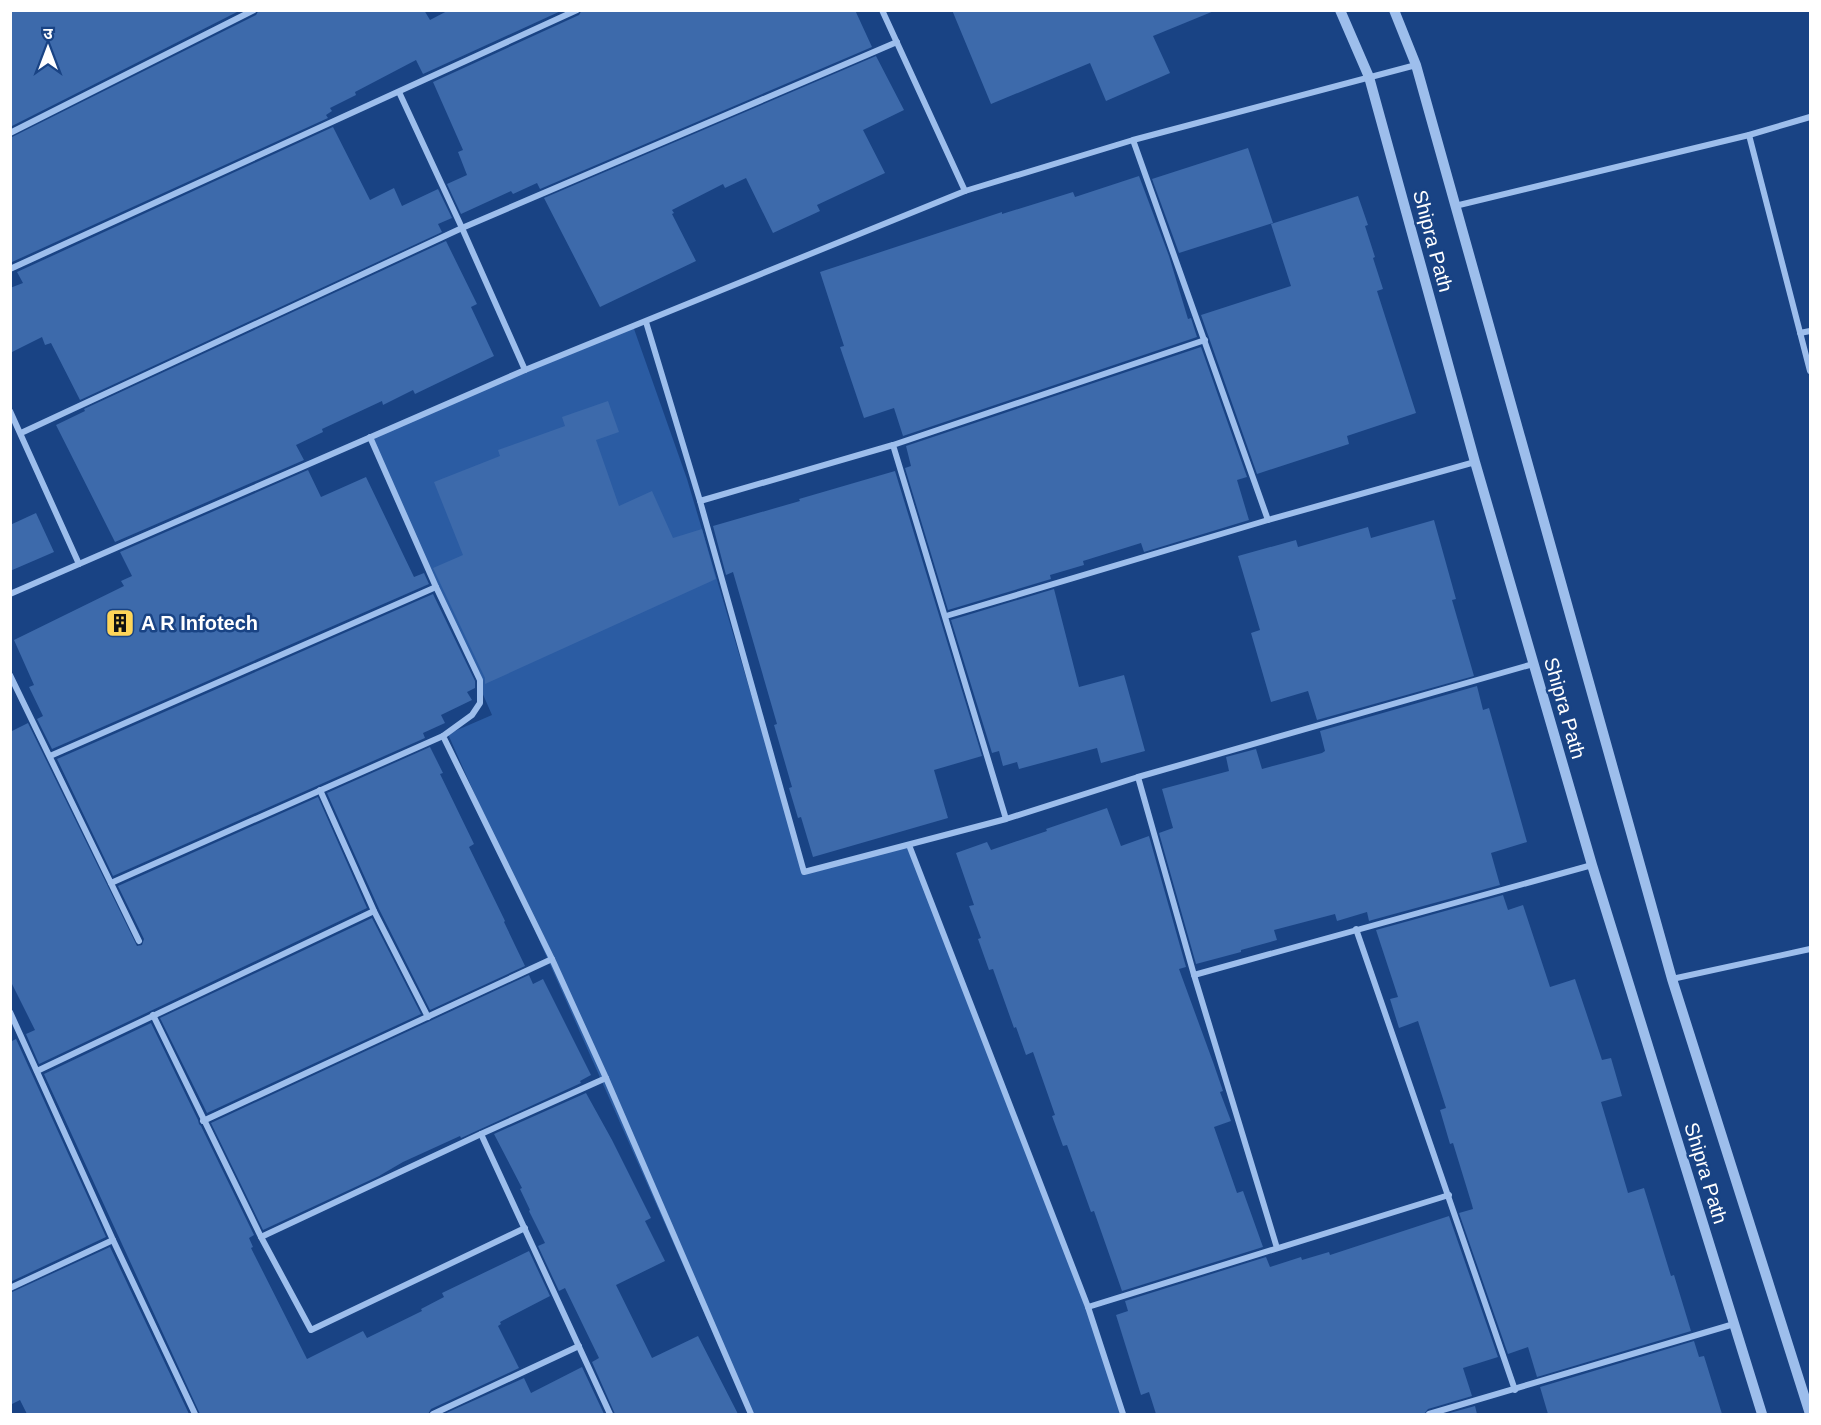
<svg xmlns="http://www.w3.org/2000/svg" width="1821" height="1425" font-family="Arial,'Noto Sans Devanagari',sans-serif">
	<rect width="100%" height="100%" fill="#194384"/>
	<!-- green -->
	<path fill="#2b5ca3" d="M633,326L687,479L804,872L909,845L1088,1307L1123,1414H749L448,734L492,715L370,437Z"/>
	<!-- building -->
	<g fill="#3d6aab">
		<path d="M10,10H241L10,127Z"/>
		<path d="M259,10H424L430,20L449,10H563L423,74L416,60L355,92L356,95L330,108L332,111L326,115L328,118L12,262L10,258V138L256,15Z"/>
		<path d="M582,10H855L872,47L540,189L537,183L513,194L511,191L461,214L447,184L467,175L458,152L463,150L433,82L579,15Z"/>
		<path d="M952,10H1214V11L1153,36L1170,73L1106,101L1090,63L991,104Z"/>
		<path d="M876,56L904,110L863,130L885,173L817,205L820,211L773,233L746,178L725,188L723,184L672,210L674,213L672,214L696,261L600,307L544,198Z"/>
		<path d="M333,127L370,200L394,188L402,206L438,189L452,218L438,224L442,232L80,400L51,343L45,345L42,337L10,353V288L23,283L17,272Z"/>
		<path d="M1248,148L1273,223L1179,253L1152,179Z"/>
		<path d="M1139,176L1169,256L1188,319L1191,318L1197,337L903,436L894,408L864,418L840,347L844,346L820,272L1002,212V214L1073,192L1075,197Z"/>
		<path d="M1358,196L1368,225L1365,226L1375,257L1373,258L1383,289L1377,291L1416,413L1347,436L1349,444L1257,474L1201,315L1291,286L1271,224Z"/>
		<path d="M446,241L477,304L471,307L494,356L415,394L413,390L383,405L382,401L322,429L323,432L296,445L304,460L115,542L56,425L85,411L84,409Z"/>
		<path d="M1201,347L1247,477L1237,480L1249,520L1144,552L1141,543L1083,561L1084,565L1050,575L1051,579L948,610L905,468L911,466L906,446Z"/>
		<path d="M608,401L619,432L596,440L619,506L652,491L673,538L702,529L716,579L485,684V678L433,568L463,555L434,482L500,456L498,450L565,426L562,417Z"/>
		<path d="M308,470L321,497L366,477L414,577L424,573L429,584L52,749L37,719L43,716L29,687L34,685L14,640L124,586L121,581L132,576L120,552Z"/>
		<path d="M895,471L982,756L934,770L948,818L813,857L801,817L798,818L789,788L792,787L774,725L777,724L733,572L726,575L713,526L800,501L799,499Z"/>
		<path d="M36,513L54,552L10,571V525Z"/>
		<path d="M1434,520L1456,599L1452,600L1474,676L1317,720L1308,691L1271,702L1251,633L1260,630L1238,556L1296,540L1298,547L1368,527L1371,538Z"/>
		<path d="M1054,589L1079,687L1124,675L1145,751L1101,763L1097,748L1019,769L1017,762L1003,766L999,751L992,753L951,620Z"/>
		<path d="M433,594L475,681V688L467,692L472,700L441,715L445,723L423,733L425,738L113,876L57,759Z"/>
		<path d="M1477,686L1483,710L1489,708L1527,842L1491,853L1500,885L1372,920L1369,921L1367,912L1337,921L1335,914L1274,930L1277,940L1241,950V952L1196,964L1159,833L1173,828L1162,789L1229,771L1226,757L1256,749L1262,769L1322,753L1325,751L1320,731Z"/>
		<path d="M28,723L137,946L142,945L144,939L118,886L318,797L367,908L39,1064L26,1034L35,1030L10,980V732Z"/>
		<path d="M430,747L443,773L440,774L474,844L469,847L505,921L504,922L525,966L430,1010L379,909L327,793Z"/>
		<path d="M1107,808L1121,846L1149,836L1186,967L1179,969L1213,1062L1223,1091L1220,1092L1231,1121L1214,1127L1237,1193L1243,1191L1263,1247L1122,1291L1094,1211L1091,1212L1067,1145L1063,1146L1052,1116L1055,1115L1033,1052L1026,1055L1016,1027L1014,1028L993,969L989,970L978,939L981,938L969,906L974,905L956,853L987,842L991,850L1047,831L1046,829Z"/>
		<path d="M1503,895L1508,910L1523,905L1550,987L1575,979L1602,1060L1611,1058L1622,1096L1601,1102L1628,1193L1644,1188L1671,1276L1674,1275L1691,1331L1537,1377L1528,1347L1508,1354L1459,1213L1473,1209L1472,1205L1453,1143L1450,1144L1440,1110L1446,1108L1418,1021L1399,1028L1390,999L1398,997L1376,930Z"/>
		<path d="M372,918L421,1014L207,1113L160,1018Z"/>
		<path d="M529,975L533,984L543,979L591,1075L580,1081L581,1083L461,1138L460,1136L403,1162L379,1176L263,1230L211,1123Z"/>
		<path d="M151,1023L198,1120L199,1124L201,1126L254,1235L249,1238L253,1247L251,1248L307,1359L363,1331L367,1338L422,1311L421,1309L444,1297L442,1293L529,1251L550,1296L500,1322L501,1324L498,1326L519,1368L431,1409L428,1414H200L44,1074Z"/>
		<path d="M16,1039L106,1237L10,1282V1042Z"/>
		<path d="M586,1093L612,1140L651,1218L645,1221L665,1261L616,1285L652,1358L698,1336L738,1414H615L592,1362L599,1358L565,1288L559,1291L538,1246L545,1243L529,1211L530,1210L520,1189L522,1188L494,1134Z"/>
		<path d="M1449,1216L1498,1357L1463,1368L1472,1396L1428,1409L1424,1414H1156L1149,1392L1141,1395L1116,1315L1128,1311L1125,1301L1266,1257L1270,1267L1301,1257L1302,1260L1329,1252L1330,1255Z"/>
		<path d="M110,1247L189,1414H27L20,1400L10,1405V1293Z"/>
		<path d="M1694,1341L1699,1357L1704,1356L1722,1414H1548L1540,1387Z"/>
		<path d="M582,1367L604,1414H444L524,1378L531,1393Z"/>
		<path d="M1475,1406L1477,1414H1446Z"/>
	</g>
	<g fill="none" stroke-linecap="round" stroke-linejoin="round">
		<!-- minor -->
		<g stroke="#9dbeec" stroke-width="6">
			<path d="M882,10L965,191"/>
			<path d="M399,92L462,228L525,370"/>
			<path d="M10,133L254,10"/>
			<path d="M1749,135L1810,371"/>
			<path d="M1133,140L1268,520"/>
			<path d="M1455,206L1749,135L1810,117"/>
			<path d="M10,269L577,10"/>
			<path d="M646,322L700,501L804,872L1006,819L1138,777L1533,664"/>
			<path d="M1800,333L1810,331"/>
			<path d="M10,411L79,564"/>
			<path d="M21,433L462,228L897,42"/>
			<path d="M370,437L436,587L480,680V703L472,715L443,736L552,959L606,1078L751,1414"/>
			<path d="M700,501L893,445"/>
			<path d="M10,594L525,370L965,191L1133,140L1416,65"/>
			<path d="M946,616L1268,520L1475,462"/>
			<path d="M10,675L139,941"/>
			<path d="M50,756L436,587"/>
			<path d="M1138,777L1194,975L1277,1248"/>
			<path d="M320,790L374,911L428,1017"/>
			<path d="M1006,819L893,445L1205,340"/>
			<path d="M909,845L1088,1307L1123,1414"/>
			<path d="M111,883L443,736"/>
			<path d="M1356,929L1515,1390"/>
			<path d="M1194,975L1592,865"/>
			<path d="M1672,979L1810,949"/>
			<path d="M10,1012L113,1240L195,1414"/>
			<path d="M153,1015L261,1237L311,1330L525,1228"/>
			<path d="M37,1071L374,911"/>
			<path d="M203,1121L552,959"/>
			<path d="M481,1134L610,1414"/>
			<path d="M261,1237L481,1134L606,1078"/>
			<path d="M10,1288L113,1240"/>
			<path d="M1088,1307L1449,1195"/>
			<path d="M433,1414L579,1346"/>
			<path d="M1429,1414L1734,1324"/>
		</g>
		<!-- tertiary -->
		<g stroke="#9dbeec" stroke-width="10">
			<path d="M1340,10L1369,77L1475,462L1592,865L1762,1414"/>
			<path d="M1394,10L1416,65L1672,979L1810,1414"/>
		</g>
	</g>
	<!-- icons -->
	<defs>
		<g id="building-square" transform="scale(1.5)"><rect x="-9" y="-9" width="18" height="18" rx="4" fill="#ffd558" stroke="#194384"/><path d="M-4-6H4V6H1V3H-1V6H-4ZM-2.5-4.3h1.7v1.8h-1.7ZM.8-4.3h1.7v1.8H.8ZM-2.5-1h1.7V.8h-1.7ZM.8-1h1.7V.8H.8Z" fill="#111"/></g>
	</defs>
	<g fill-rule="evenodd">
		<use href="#building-square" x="120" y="623"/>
	</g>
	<g text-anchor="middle" stroke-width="5" stroke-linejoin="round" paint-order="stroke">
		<!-- street labels -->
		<g font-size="20" fill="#fff" stroke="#194384">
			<text transform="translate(1433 241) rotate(75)" y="7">Shipra Path</text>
			<text transform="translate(1565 708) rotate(74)" y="7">Shipra Path</text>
			<text transform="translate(1706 1173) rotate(73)" y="7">Shipra Path</text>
		</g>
		<!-- poi labels -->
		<g font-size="20" font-weight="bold" fill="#fff" stroke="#194384" text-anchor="start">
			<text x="141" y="630">A R Infotech</text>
		</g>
	</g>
	<!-- border -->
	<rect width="1821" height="1425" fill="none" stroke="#ffffff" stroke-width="24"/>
	<!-- north arrow -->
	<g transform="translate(48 48)" stroke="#194384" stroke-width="4.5" paint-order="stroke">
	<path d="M0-4.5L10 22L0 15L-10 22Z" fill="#ffffff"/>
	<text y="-9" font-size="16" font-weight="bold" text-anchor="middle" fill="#ffffff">उ</text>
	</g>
</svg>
